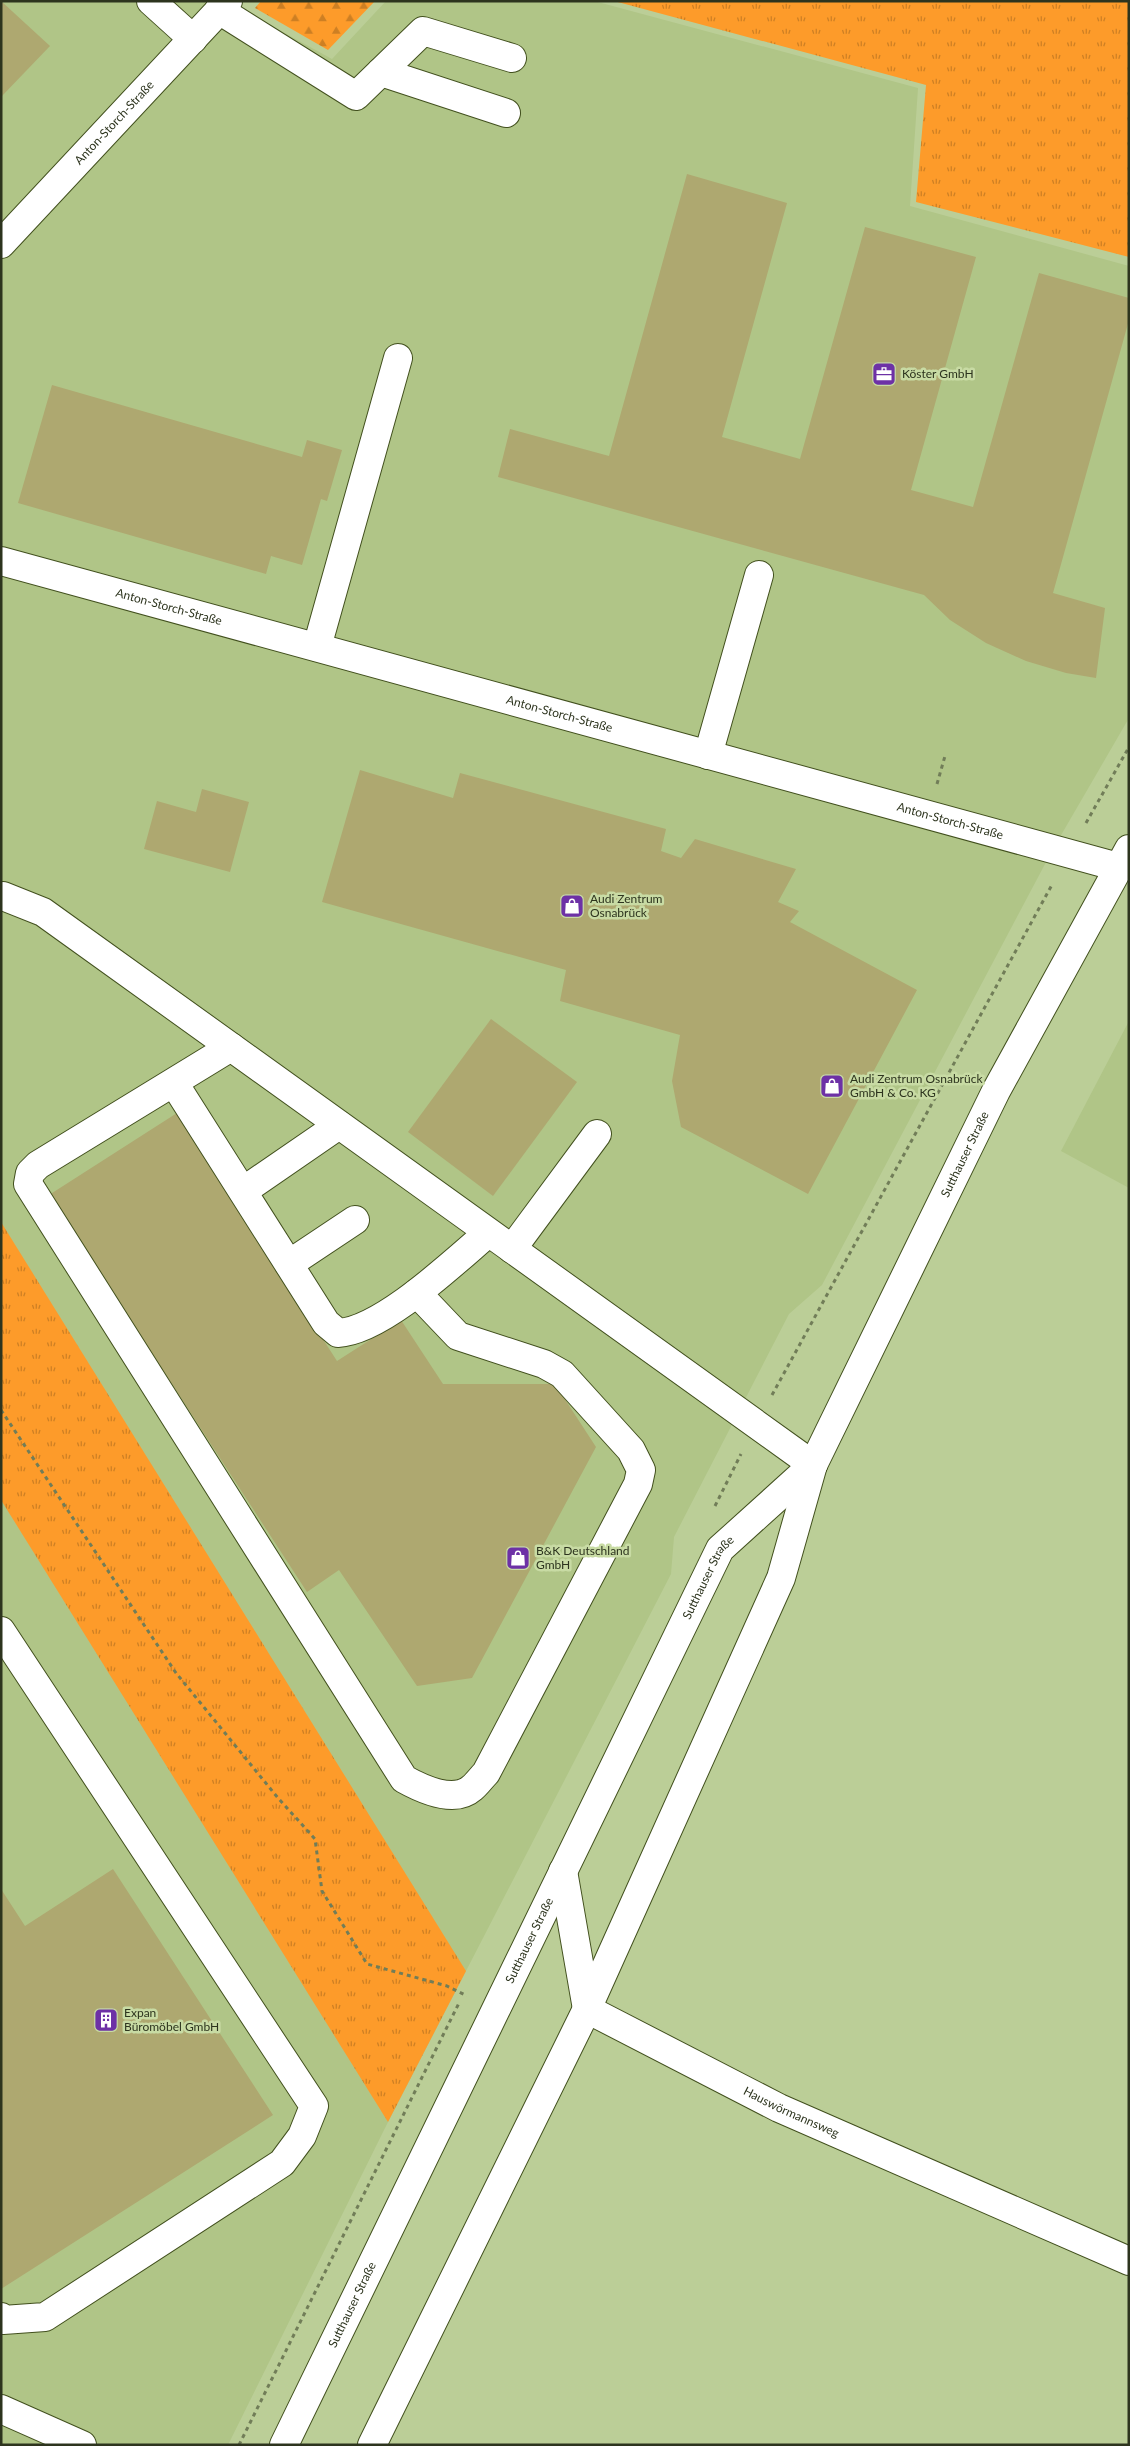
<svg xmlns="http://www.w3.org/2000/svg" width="1130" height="2446" font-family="Lato,sans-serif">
	<defs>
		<pattern id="grass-tufts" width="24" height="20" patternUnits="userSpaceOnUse" patternTransform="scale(1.25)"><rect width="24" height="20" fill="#fd9b2a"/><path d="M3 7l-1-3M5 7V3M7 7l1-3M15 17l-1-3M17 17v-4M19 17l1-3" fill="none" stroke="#cd7f23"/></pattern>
		<pattern id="forest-firs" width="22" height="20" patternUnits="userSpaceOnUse" patternTransform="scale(1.25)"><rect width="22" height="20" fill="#fd9b2a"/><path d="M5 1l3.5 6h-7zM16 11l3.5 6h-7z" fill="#cd7f23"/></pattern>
	</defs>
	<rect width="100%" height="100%" fill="#bbce97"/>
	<!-- built -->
	<g fill="#b0c587">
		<path d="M1,1H226L332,59L386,1H594L918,88L910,206L1129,266V718L1053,849L822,1285L789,1314L674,1537L671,1574L388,2122L228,2445H1Z"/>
		<path d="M1129,1021V1188L1061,1151Z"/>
	</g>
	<!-- grass -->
	<g fill="url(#grass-tufts)">
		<path d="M614,1H1129V257L916,202L926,85Z"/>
		<path d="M1,1222L466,1971L388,2122L1,1500Z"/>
	</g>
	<!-- forest -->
	<path fill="url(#forest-firs)" d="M261,1H375L328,50L255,8Z"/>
	<!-- building -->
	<g fill="#aea870">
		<path d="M1,1L50,46L1,97Z"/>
		<path d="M687,174L787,203L722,437L800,459L865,227L976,257L911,490L973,507L1039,273L1129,298V320L1053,593L1105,608L1096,678L1066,673L1026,661L986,643L950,620L924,595L498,477L510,429L609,456Z"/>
		<path d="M52,385L302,457L307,440L342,450L327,501L321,499L302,565L271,556L266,574L18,503Z"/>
		<path d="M360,770L453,798L460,773L666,829L661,851L681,858L695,839L796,869L778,902L799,911L790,922L917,990L808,1194L681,1127L672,1081L680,1035L560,1001L566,970L322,902Z"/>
		<path d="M202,789L249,802L230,872L144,849L157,801L196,812Z"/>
		<path d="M491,1019L577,1082L493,1196L408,1132Z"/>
		<path d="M177,1113L337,1361L401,1320L443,1384H555L596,1447L472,1678L417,1686L339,1570L307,1592L49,1195Z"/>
		<path d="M113,1869L273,2115L1,2289V1889L25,1926Z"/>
	</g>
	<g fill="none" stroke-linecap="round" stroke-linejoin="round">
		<!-- minor casing -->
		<g stroke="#42501e" stroke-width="30">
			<g id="minor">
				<path d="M151,1L193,39"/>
				<path d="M219,10L356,96L423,31L512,58"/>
				<path d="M381,72L506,113"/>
				<path id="s1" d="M1,244L228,1"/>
				<path id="s2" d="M1,561L1118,867"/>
				<path d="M317,647L398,358"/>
				<path d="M708,755L759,575"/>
				<path d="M3,896L43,912L813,1465"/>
				<path d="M231,1047L38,1165L30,1173L28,1184L404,1779C422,1789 454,1804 472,1788C477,1784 481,1778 486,1773L638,1484L641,1470L631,1450L562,1374L544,1364L458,1336L417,1293"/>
				<path d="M174,1083L326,1323L338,1333C382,1331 455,1261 488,1233"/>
				<path d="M243,1191L339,1125"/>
				<path d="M512,1249L597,1134"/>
				<path d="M289,1264L355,1220"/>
				<path d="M1,1631L314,2106L302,2136L282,2163L45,2317L3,2320L1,2317"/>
				<path d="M563,1871L587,2009"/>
				<path id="s3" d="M587,2009L779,2108L1129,2261"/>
				<path d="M1,2409L82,2445"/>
				<path id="s4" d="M284,2445L720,1549L813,1465"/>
				<path id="s5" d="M372,2445L587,2009L781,1578L813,1465L996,1091L1129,849"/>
			</g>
		</g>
		<!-- path -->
		<g stroke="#717d58" stroke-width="3" stroke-dasharray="4 4" stroke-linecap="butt">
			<path d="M937,784L945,756"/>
			<path d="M1086,823L1129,747"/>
			<path d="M772,1395L1053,883"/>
			<path d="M1,1410L176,1673L278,1798L315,1839L322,1891L367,1964L447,1986L467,1996"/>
			<path d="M715,1506L741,1454"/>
			<path d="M239,2445L459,2003"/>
		</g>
		<!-- minor -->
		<use href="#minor" stroke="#fff" stroke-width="28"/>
	</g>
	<!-- icons -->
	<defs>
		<g id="office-square" transform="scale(1.25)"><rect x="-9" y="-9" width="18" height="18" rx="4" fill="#6d31a6" stroke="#c8dba4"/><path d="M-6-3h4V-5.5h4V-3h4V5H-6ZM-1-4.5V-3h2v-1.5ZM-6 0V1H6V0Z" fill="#fff"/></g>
		<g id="shop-square" transform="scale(1.25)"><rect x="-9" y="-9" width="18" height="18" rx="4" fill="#6d31a6" stroke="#c8dba4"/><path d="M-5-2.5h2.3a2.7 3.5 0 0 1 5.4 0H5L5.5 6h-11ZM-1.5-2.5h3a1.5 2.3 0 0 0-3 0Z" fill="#fff"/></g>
		<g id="building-square" transform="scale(1.25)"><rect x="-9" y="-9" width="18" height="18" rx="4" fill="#6d31a6" stroke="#c8dba4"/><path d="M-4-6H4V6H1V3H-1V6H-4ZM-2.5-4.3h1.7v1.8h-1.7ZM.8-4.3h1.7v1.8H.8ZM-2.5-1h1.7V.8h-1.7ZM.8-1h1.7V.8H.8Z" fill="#fff"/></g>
	</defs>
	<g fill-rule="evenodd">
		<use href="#office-square" x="884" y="374"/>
		<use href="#shop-square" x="572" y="906"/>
		<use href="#shop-square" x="832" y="1086"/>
		<use href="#shop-square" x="518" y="1558"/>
		<use href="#building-square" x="106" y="2020"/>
	</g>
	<g text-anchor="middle" stroke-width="5" stroke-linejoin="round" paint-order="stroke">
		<!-- street labels -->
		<g font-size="12" fill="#2d341e" stroke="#c8dba4">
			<text dy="4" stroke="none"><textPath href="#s1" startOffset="166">Anton-Storch-Straße</textPath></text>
			<text dy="4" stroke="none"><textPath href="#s2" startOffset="174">Anton-Storch-Straße</textPath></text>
			<text dy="4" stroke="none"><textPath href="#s2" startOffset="579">Anton-Storch-Straße</textPath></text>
			<text dy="4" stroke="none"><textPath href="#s2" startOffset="984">Anton-Storch-Straße</textPath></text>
			<text dy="4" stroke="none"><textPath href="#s5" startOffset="1422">Sutthauser Straße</textPath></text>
			<text dy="4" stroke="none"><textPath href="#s4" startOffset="966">Sutthauser Straße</textPath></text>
			<text dy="4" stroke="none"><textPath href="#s4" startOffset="561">Sutthauser Straße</textPath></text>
			<text dy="4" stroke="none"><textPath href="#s3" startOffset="229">Hauswörmannsweg</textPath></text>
			<text dy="4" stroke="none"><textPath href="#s4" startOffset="156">Sutthauser Straße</textPath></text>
		</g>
		<!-- poi labels -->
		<g font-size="12" fill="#2d341e" stroke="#c8dba4" text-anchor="start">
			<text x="902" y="378">Köster GmbH</text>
			<text x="590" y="903">Audi Zentrum<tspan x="590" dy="14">Osnabrück</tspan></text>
			<text x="850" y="1083">Audi Zentrum Osnabrück<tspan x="850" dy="14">GmbH &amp; Co. KG</tspan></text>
			<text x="536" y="1555">B&amp;K Deutschland<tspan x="536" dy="14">GmbH</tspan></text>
			<text x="124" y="2017">Expan<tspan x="124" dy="14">Büromöbel GmbH</tspan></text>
		</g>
	</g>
	<!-- border -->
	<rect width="1130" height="2446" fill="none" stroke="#2d341e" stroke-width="5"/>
</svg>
